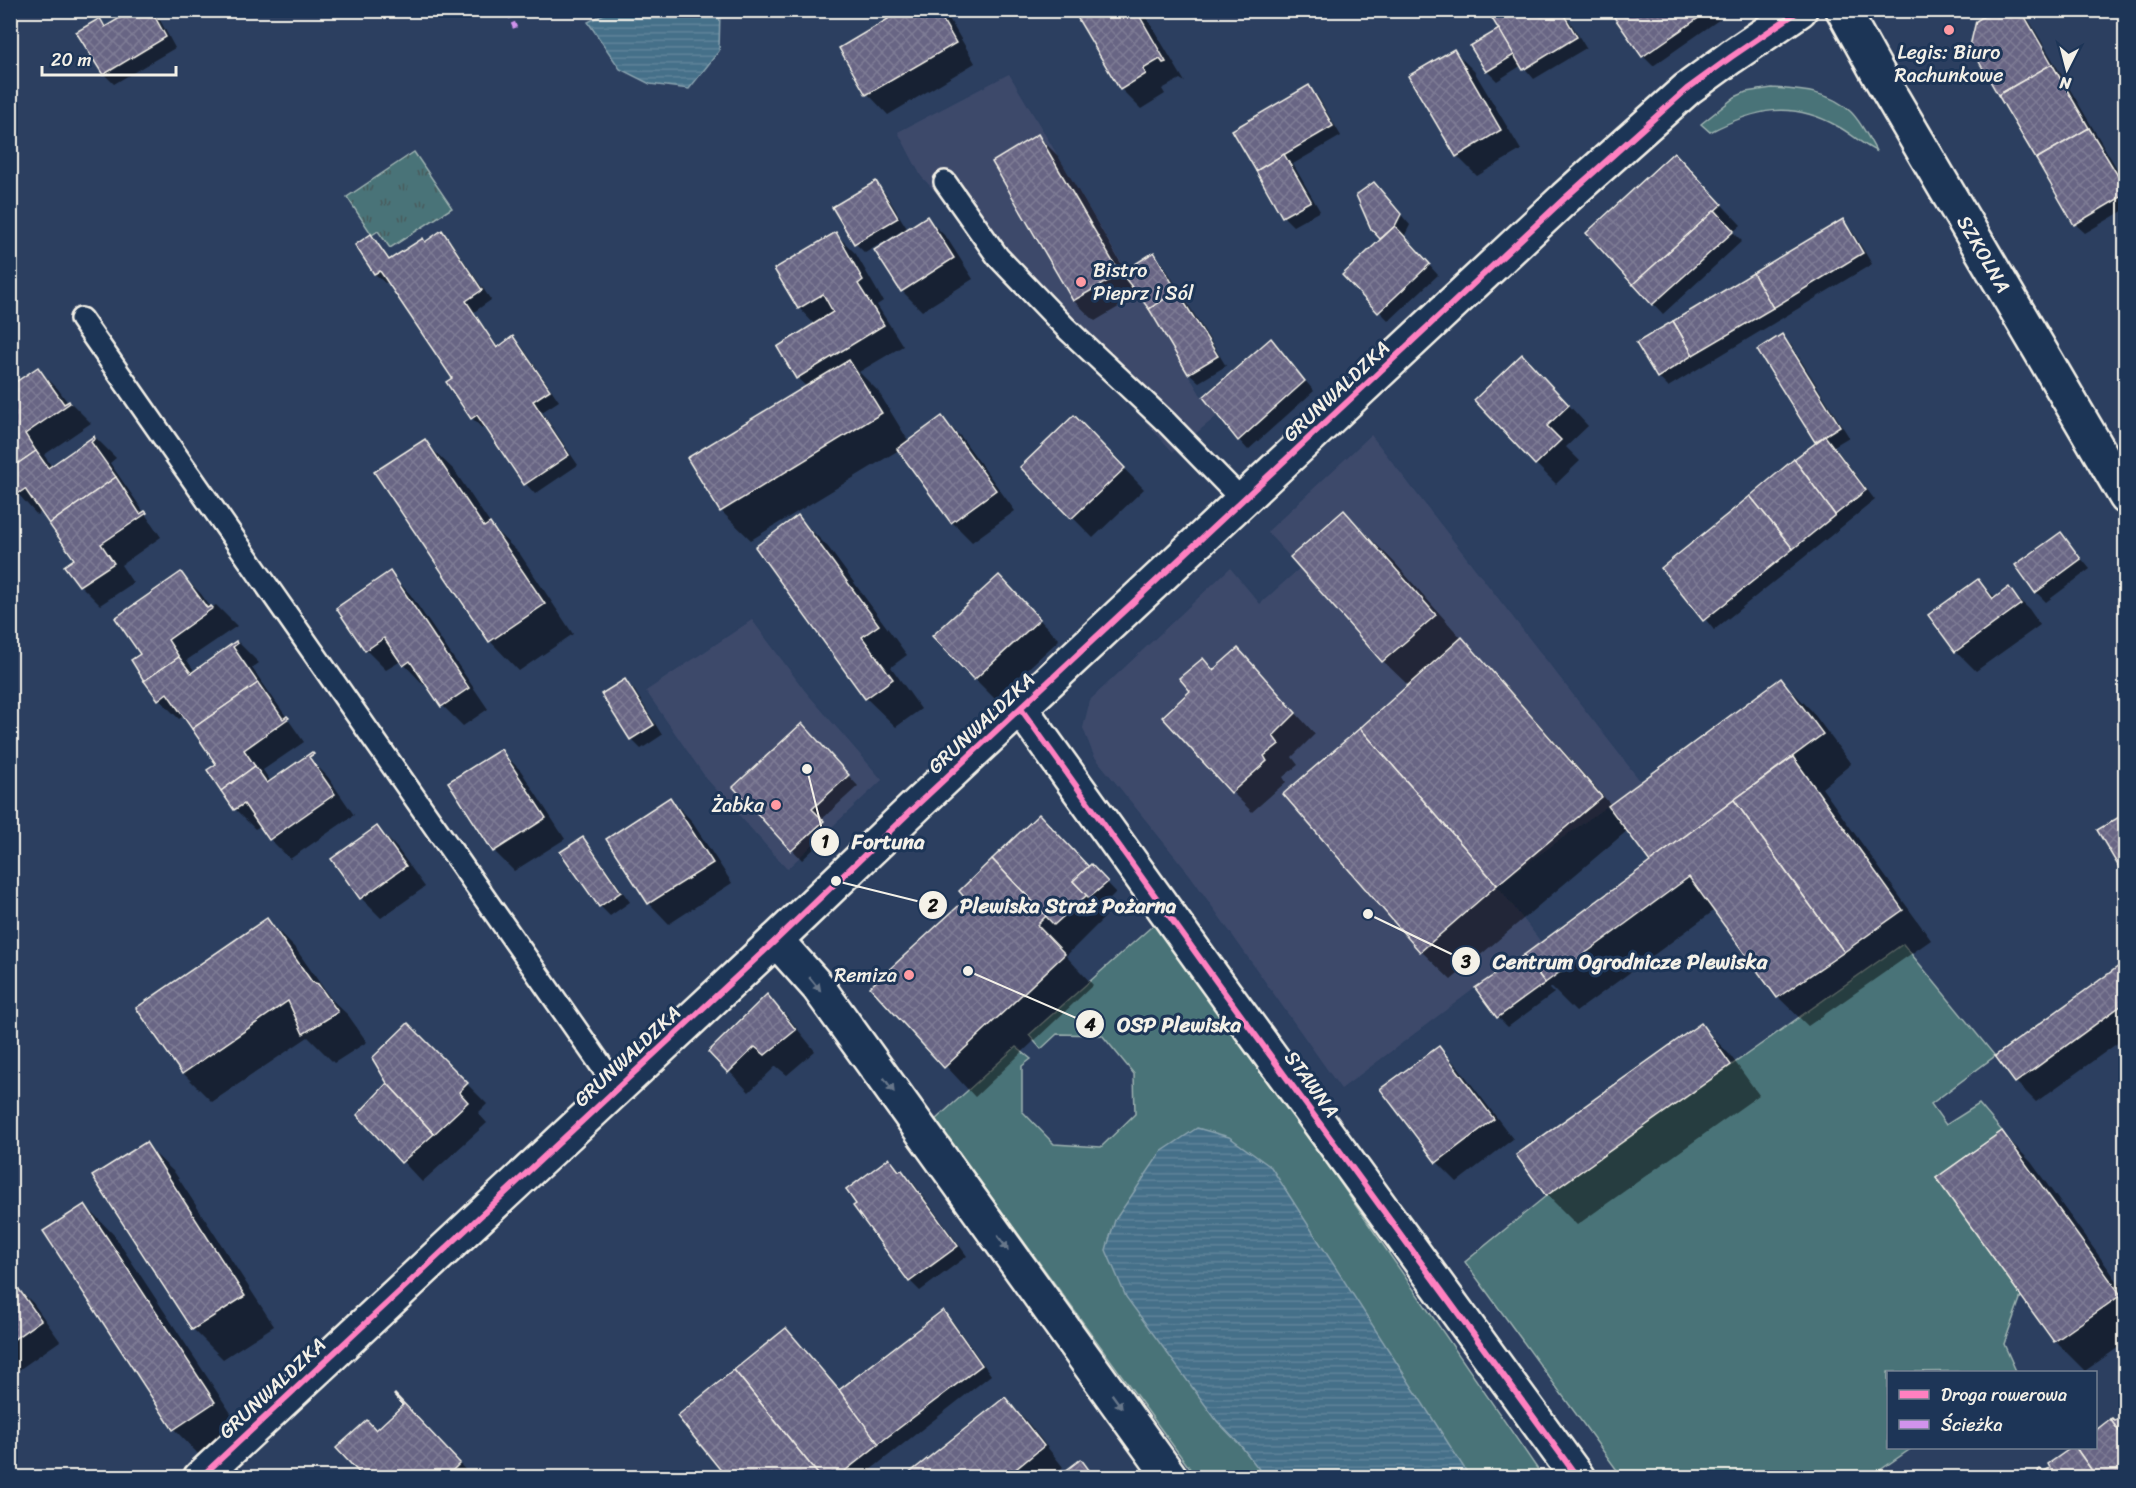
<svg xmlns="http://www.w3.org/2000/svg" width="2136" height="1488" font-family="Sriracha,sans-serif">
	<defs>
		<pattern id="park-tufts" width="24" height="20" patternUnits="userSpaceOnUse" patternTransform="scale(1.5)"><rect width="24" height="20" fill="#497378"/><path d="M3 7l-1-3M5 7V3M7 7l1-3M15 17l-1-3M17 17v-4M19 17l1-3" fill="none" stroke="#495b5c"/></pattern>
		<pattern id="water-rules" width="6" height="5" patternUnits="userSpaceOnUse" patternTransform="scale(1.5)"><rect width="6" height="5" fill="#446f89"/><path d="M0 2.5h6" fill="none" stroke="#60849a"/></pattern>
		<pattern id="building-cross-hatch" width="8" height="8" patternUnits="userSpaceOnUse" patternTransform="scale(1.5)"><rect width="8" height="8" fill="#686584"/><path d="M0 0l8 8M0 8l8-8" fill="none" stroke="#7e7c95"/></pattern>
	</defs>
	<rect width="100%" height="100%" fill="#2c3f60"/>
	<filter id="ink" filterUnits="userSpaceOnUse"><feTurbulence type="fractalNoise" baseFrequency=".0167" numOctaves="2"/><feDisplacementMap in="SourceGraphic" scale="12" xChannelSelector="R" yChannelSelector="G"/><feConvolveMatrix kernelMatrix="1 2 1 2 8 2 1 2 1" color-interpolation-filters="sRGB"/></filter>
	<g filter="url(#ink)">
		<!-- built -->
		<g fill="#3e4a6b">
			<path d="M1009,74L1140,294L1200,394L1217,416L1173,452L921,176L898,132Z"/>
			<path d="M1371,435L1641,782L1497,885L1541,942L1475,988L1341,1089L1190,875L1094,756L1083,728L1090,700L1230,568L1260,604L1300,568L1267,532Z"/>
			<path d="M752,620L805,691L882,780L787,869L706,778L646,691Z"/>
		</g>
		<!-- grass -->
		<g fill="#497378" stroke="#9eb2b0" stroke-width="1.5">
			<path d="M1772,88C1800,90 1830,91 1851,112C1861,122 1869,138 1876,151C1862,145 1851,133 1837,126C1791,100 1755,109 1710,132L1701,124L1735,97L1746,92Z"/>
			<path d="M1159,920L1543,1477H1196L935,1120L1016,1047L1031,1059L1022,1066V1111L1054,1144L1101,1147L1135,1114L1134,1074L1102,1035L1057,1034L1041,1049L1029,1035Z"/>
			<path d="M1903,944L1995,1056L1931,1104L1946,1125L1979,1104L2002,1131L1936,1178L2021,1296L2004,1344L2016,1371L1888,1372V1448H1912L1870,1477H1622L1465,1262L1546,1196Z"/>
		</g>
		<!-- park -->
		<path fill="url(#park-tufts)" stroke="#9eb2b0" stroke-width="1.5" d="M414,152L452,208L390,248L378,231L372,235L347,197Z"/>
		<!-- water -->
		<g fill="url(#water-rules)" stroke="#8aa3af" stroke-width="1.5">
			<path d="M610,11H720L719,51L689,89L650,84L620,69L588,22Z"/>
			<path d="M1197,1128L1229,1137L1271,1167L1470,1477H1265L1241,1446L1217,1421L1126,1297L1106,1250L1115,1220L1161,1152Z"/>
		</g>
		<!-- shadow -->
		<g fill="#0007">
			<path d="M150,10L160,20L175,48L114,84L104,74L100,20L108,28L136,11L141,15Z"/>
			<path d="M885,10H944L975,63L888,115L868,94L841,49L890,19Z"/>
			<path d="M1094,10H1142L1185,82L1180,79L1162,89L1165,94L1141,109L1121,89Z"/>
			<path d="M1489,10H1563L1586,48L1534,79L1522,65L1497,81L1487,71L1501,30Z"/>
			<path d="M1611,10H1733L1653,66L1643,56Z"/>
			<path d="M1997,10H2023L2126,184V209L2085,233L2075,224Z"/>
			<path d="M1454,51L1474,71L1521,150L1477,176L1457,156Z"/>
			<path d="M1309,87L1318,97L1341,136L1293,164L1320,211L1293,226L1283,216L1234,131Z"/>
			<path d="M1038,136L1058,156L1126,272L1153,254L1163,264L1226,366L1199,382L1189,373L1139,295L1095,321L1074,301L994,162Z"/>
			<path d="M1694,175L1741,225L1733,232L1742,241L1663,314L1642,292Z"/>
			<path d="M875,183L885,193L908,230L927,218L947,238L973,279L922,311L902,291V231L865,253L855,243Z"/>
			<path d="M1374,184L1410,225L1404,237L1438,275L1389,321L1344,275L1383,239L1372,228Z"/>
			<path d="M1842,221L1852,231L1872,264L1668,387L1658,377Z"/>
			<path d="M441,232L451,242L491,300L474,312L499,349L513,338L523,348L559,401L542,412L578,465L535,494L526,484L485,425L482,428L472,418L454,378L388,282L385,283L375,274L357,246L371,236L391,261L423,240L426,243Z"/>
			<path d="M836,234L856,254L883,301L877,305L903,346L859,372L878,391L909,442L942,418L962,438L1015,511L972,542L952,522L899,450L751,540L721,511L807,387L797,378L815,325L799,308Z"/>
			<path d="M1782,336L1792,346L1849,437L1834,446L1875,500L1714,630L1664,568L1817,443L1759,351Z"/>
			<path d="M1271,340L1314,391L1248,450L1239,440Z"/>
			<path d="M38,369L58,389L68,403L70,402L91,423L44,455L52,467L95,437L116,458L110,463L161,537L121,565L133,583L100,605L80,585L76,560L42,511L37,515L10,485Z"/>
			<path d="M1542,376L1588,426L1566,447L1580,461L1556,484L1536,464Z"/>
			<path d="M1094,438L1144,489L1093,538L1023,467Z"/>
			<path d="M424,441L454,470L493,528L520,554L573,634L519,671L490,641Z"/>
			<path d="M1344,512L1395,563L1462,639L1491,669L1611,805L1781,680L1811,710L1851,764L1822,788L1931,940L1808,1026L1778,997L1715,910L1576,1012L1551,987L1550,989L1554,993L1508,1027L1498,1017L1478,989L1652,862L1628,830L1451,980L1421,951L1409,686L1383,661Z"/>
			<path d="M798,517L828,547L907,655L891,667L921,709L896,727L866,698Z"/>
			<path d="M2061,534L2090,569L2046,602L2036,592Z"/>
			<path d="M389,573L410,594L488,709L463,726L443,706L427,683L424,685L401,661L386,670L366,650L338,608Z"/>
			<path d="M181,574L201,594L211,608L216,605L237,626L187,660L195,672L238,642L259,663L252,668L304,742L263,770L271,782L308,757L328,777L354,815L290,859L270,839L261,826L255,829L235,809L218,764L184,716L179,719L159,699L145,679L142,654Z"/>
			<path d="M999,577L1059,640L995,699L975,679Z"/>
			<path d="M1978,581L1996,598L2008,589L2029,609L2040,625L1976,671L1956,651Z"/>
			<path d="M1238,650L1315,734L1292,757L1298,765L1283,777L1286,782L1252,812L1232,792L1214,671Z"/>
			<path d="M625,681L635,691L662,735L641,749L631,739Z"/>
			<path d="M811,735L858,786L821,820L832,832L802,860L735,787Z"/>
			<path d="M501,751L521,771L565,839L514,871L494,851Z"/>
			<path d="M670,799L690,819L732,883L669,924L649,903L608,839Z"/>
			<path d="M377,828L397,848L425,887L381,918L361,898Z"/>
			<path d="M583,839L592,849L630,902L610,916L600,906Z"/>
			<path d="M1091,866L1116,892L1099,909L1106,916L1066,956L1093,985L975,1097L872,987Z"/>
			<path d="M267,920L296,949L331,999L348,1015L367,1042L334,1063L308,1037L212,1102L183,1073Z"/>
			<path d="M2126,963V1037L2036,1102L2016,1082Z"/>
			<path d="M767,996L787,1016L815,1051L787,1075L776,1066L749,1092L729,1071Z"/>
			<path d="M408,1025L487,1104L478,1113L487,1123L422,1182L359,1115L389,1083Z"/>
			<path d="M1701,1025L1730,1055L1759,1095L1577,1225L1547,1195L1518,1155Z"/>
			<path d="M1439,1048L1459,1068L1513,1139L1457,1182L1437,1162Z"/>
			<path d="M2002,1133L2031,1162L2126,1293V1342L2085,1371L2055,1341L1938,1178Z"/>
			<path d="M145,1144L175,1173L274,1326L223,1359L193,1329L95,1176Z"/>
			<path d="M889,1160L912,1181L967,1256L920,1291L910,1281Z"/>
			<path d="M85,1205L114,1235L244,1433L203,1459L174,1429Z"/>
			<path d="M12,1283L33,1303L60,1341L10,1376V1284Z"/>
			<path d="M943,1312L953,1322L991,1375L860,1478H729L786,1330L840,1391Z"/>
			<path d="M1005,1399L1025,1419L1063,1467L1049,1478H906Z"/>
			<path d="M2124,1417L2126,1478L2043,1474L2052,1468L2050,1464L2074,1448H2096V1432L2112,1420L2115,1423Z"/>
			<path d="M424,1426L473,1478H366L376,1431Z"/>
		</g>
		<!-- building -->
		<g fill="url(#building-cross-hatch)" stroke="#f4f1e8" stroke-width="1.5">
			<path d="M133,10H137L139,14L146,10H151L166,37L103,75L76,32L100,18L105,27Z"/>
			<path d="M883,10H937L956,43L866,95L839,48L888,19Z"/>
			<path d="M1091,10H1136L1166,62L1163,63L1160,59L1143,69L1146,74L1120,90L1078,19Z"/>
			<path d="M1487,10H1561L1577,37L1523,70Z"/>
			<path d="M1609,10H1710L1642,57Z"/>
			<path d="M1994,10H2021L2052,64L1998,95L1970,46L1976,21Z"/>
			<path d="M1499,29L1514,55L1486,72L1470,46Z"/>
			<path d="M1454,49L1501,130L1456,157L1408,76Z"/>
			<path d="M2052,64L2089,128L2036,159L1998,95Z"/>
			<path d="M1309,85L1333,126L1256,171L1232,130Z"/>
			<path d="M2089,128L2126,189V194L2074,225L2036,159Z"/>
			<path d="M1038,134L1120,274L1073,301L992,162Z"/>
			<path d="M1674,152L1722,204L1633,285L1586,233Z"/>
			<path d="M1284,154L1311,201L1282,217L1256,171Z"/>
			<path d="M876,181L898,218L854,244L832,207Z"/>
			<path d="M1374,182L1401,214L1395,226L1380,239L1371,229L1356,195Z"/>
			<path d="M1715,210L1734,231L1652,305L1633,284Z"/>
			<path d="M927,216L954,258L901,292L874,250Z"/>
			<path d="M1843,219L1863,253L1773,308L1753,273Z"/>
			<path d="M1395,226L1430,264L1378,313L1342,275Z"/>
			<path d="M442,230L482,290L466,301L497,348L513,336L550,390L533,401L569,455L524,485L477,415L471,419L446,382L452,378L380,271L374,274L355,245L371,234L389,260L423,238L425,242Z"/>
			<path d="M836,232L863,280L858,284L884,325L796,379L777,347L833,312L823,294L798,309L774,269Z"/>
			<path d="M1154,252L1177,291L1149,309L1121,273Z"/>
			<path d="M1753,273L1773,308L1693,355L1673,321Z"/>
			<path d="M1177,291L1218,356L1188,374L1149,309Z"/>
			<path d="M1673,321L1693,355L1657,378L1636,343Z"/>
			<path d="M1782,334L1840,426L1815,442L1757,350Z"/>
			<path d="M1271,338L1305,381L1238,441L1203,397Z"/>
			<path d="M1522,354L1569,405L1547,426L1561,440L1535,465L1474,400Z"/>
			<path d="M849,360L882,413L720,512L687,458Z"/>
			<path d="M38,367L64,404L69,401L70,403L25,434L36,451L10,469V386Z"/>
			<path d="M1074,415L1125,468L1071,519L1020,467Z"/>
			<path d="M942,416L996,490L951,523L897,449Z"/>
			<path d="M94,436L95,439L91,442L116,477L49,524L25,489L16,495L10,488V469L36,451L48,468Z"/>
			<path d="M1825,436L1866,490L1835,515L1794,459Z"/>
			<path d="M425,439L484,527L490,523L545,604L489,642L374,472Z"/>
			<path d="M1794,459L1835,515L1793,549L1750,496Z"/>
			<path d="M116,477L140,514L145,511L147,513L101,544L114,563L79,586L64,566L74,559L49,524Z"/>
			<path d="M1750,496L1793,549L1703,621L1661,568Z"/>
			<path d="M1344,510L1436,615L1382,662L1290,557Z"/>
			<path d="M798,515L879,625L862,637L893,679L865,699L755,547Z"/>
			<path d="M2061,532L2081,559L2035,593L2015,565Z"/>
			<path d="M390,571L469,688L441,707L410,661L403,666L384,638L365,651L336,608Z"/>
			<path d="M181,572L207,608L211,606L213,608L168,640L179,657L144,681L131,660L140,654L115,618Z"/>
			<path d="M999,575L1040,619L974,680L932,636Z"/>
			<path d="M1978,579L1993,599L2009,587L2021,604L1955,652L1928,615Z"/>
			<path d="M1462,637L1602,797L1497,885L1360,728Z"/>
			<path d="M236,641L237,644L233,647L258,683L192,729L167,693L158,700L144,681L179,657L191,673Z"/>
			<path d="M1238,648L1296,713L1273,736L1279,744L1264,756L1267,761L1231,793L1162,717L1190,691L1179,678L1203,658L1213,670Z"/>
			<path d="M1781,678L1823,734L1650,862L1608,806Z"/>
			<path d="M625,679L654,725L630,740L601,694Z"/>
			<path d="M258,683L283,719L287,716L289,718L244,750L255,766L221,791L207,770L216,764L192,729Z"/>
			<path d="M802,723L849,775L812,809L824,821L791,851L733,787Z"/>
			<path d="M1360,728L1497,885L1420,952L1283,794Z"/>
			<path d="M501,749L546,818L493,852L448,782Z"/>
			<path d="M312,752L314,754L309,757L335,794L269,840L244,804L234,810L221,791L255,766L267,783Z"/>
			<path d="M1793,757L1903,910L1844,952L1734,800Z"/>
			<path d="M670,797L713,863L648,904L606,839Z"/>
			<path d="M1734,800L1844,952L1777,998L1689,877L1545,983L1524,955Z"/>
			<path d="M2126,813V879L2097,830Z"/>
			<path d="M1039,814L1089,867L1073,881L1087,895L1054,925L992,859Z"/>
			<path d="M377,826L406,866L360,899L331,859Z"/>
			<path d="M583,837L621,892L599,907L560,852Z"/>
			<path d="M992,859L1046,916L1037,925L1065,954L944,1068L870,987L966,899L959,891Z"/>
			<path d="M1091,864L1108,882L1089,898L1073,881Z"/>
			<path d="M267,918L312,982L318,984L338,1012L303,1034L288,1001L182,1074L136,1008Z"/>
			<path d="M1524,955L1545,983L1497,1018L1475,988Z"/>
			<path d="M2126,961V1002L2015,1083L1995,1056Z"/>
			<path d="M767,994L796,1030L765,1055L755,1047L728,1073L708,1052Z"/>
			<path d="M408,1023L468,1083L459,1092L468,1102L434,1134L387,1083L372,1058Z"/>
			<path d="M1701,1023L1731,1065L1546,1196L1516,1155Z"/>
			<path d="M1439,1046L1494,1119L1436,1163L1380,1089Z"/>
			<path d="M387,1083L434,1134L401,1163L357,1115Z"/>
			<path d="M2002,1131L2121,1295L2054,1342L1936,1178Z"/>
			<path d="M146,1142L245,1296L192,1330L92,1176Z"/>
			<path d="M889,1158L899,1171L902,1170L958,1246L909,1282L853,1206L856,1204L846,1190Z"/>
			<path d="M85,1204L215,1402L173,1430L43,1231Z"/>
			<path d="M13,1281L41,1320L10,1342V1282Z"/>
			<path d="M943,1310L982,1365L878,1444L839,1390Z"/>
			<path d="M786,1328L839,1390L879,1444L836,1478H821L734,1370Z"/>
			<path d="M734,1370L821,1478H727L677,1416Z"/>
			<path d="M395,1394L460,1463L445,1478H364L336,1448L367,1420L376,1430L403,1405L394,1395Z"/>
			<path d="M1005,1397L1044,1446L1005,1478H903Z"/>
			<path d="M2126,1409V1441L2110,1419L2112,1418L2115,1421L2122,1417L2120,1413Z"/>
			<path d="M2110,1419L2126,1441V1478H2097L2076,1448H2096V1430Z"/>
			<path d="M2071,1448H2076L2097,1478H2042L2038,1471L2040,1469L2043,1472L2050,1468L2048,1464Z"/>
			<path d="M1081,1459L1095,1478H1056Z"/>
		</g>
		<g fill="none" stroke-linecap="round" stroke-linejoin="round">
			<!-- service casing -->
			<g stroke="#f4f1e8" stroke-width="26">
				<g id="service">
					<path d="M945,182L998,257L1066,328L1167,423L1243,501"/>
					<path d="M81,319L617,1088"/>
				</g>
			</g>
			<!-- minor casing -->
			<g stroke="#f4f1e8" stroke-width="38">
				<g id="minor">
					<path d="M1021,709L1216,981L1578,1478"/>
					<path d="M776,940L818,987L1171,1478"/>
				</g>
			</g>
			<!-- tertiary casing -->
			<g stroke="#f4f1e8" stroke-width="38">
				<g id="tertiary">
					<path d="M1843,10L1880,77L2126,497"/>
					<path d="M200,1478L776,940L919,803L1565,198L1687,89L1731,57L1800,10"/>
				</g>
			</g>
			<!-- service -->
			<use href="#service" stroke="#1d3557" stroke-width="21"/>
			<!-- minor -->
			<use href="#minor" stroke="#1d3557" stroke-width="33"/>
			<!-- tertiary -->
			<use href="#tertiary" stroke="#1d3557" stroke-width="33"/>
			<!-- quiet -->
			<path stroke="#d193ec" stroke-width="4.5" stroke-dasharray="9 4.5" stroke-linecap="butt" d="M508,10L515,28"/>
			<!-- cycleway casing -->
			<g stroke="#1d3557" stroke-width="10">
				<g id="cycleway">
					<path d="M1021,709L1216,981L1578,1478"/>
					<path d="M200,1478L776,940L919,803L1565,198L1687,89L1731,57L1800,10"/>
				</g>
			</g>
			<!-- cycleway -->
			<use href="#cycleway" stroke="#ff80c0" stroke-width="6"/>
		</g>
		<!-- one-way arrows -->
		<defs><path id="oneway-solid" d="M-6-.8H1V-3.2L6.5 0L1 3.2V.8H-6Z" transform="scale(1.5)"/></defs>
		<g fill="#68778a">
			<use href="#oneway-solid" transform="translate(815 984) rotate(50)"/>
			<use href="#oneway-solid" transform="translate(889 1085) rotate(54)"/>
			<use href="#oneway-solid" transform="translate(1003 1243) rotate(54)"/>
			<use href="#oneway-solid" transform="translate(1117 1401) rotate(54)"/>
		</g>
	</g>
	<!-- markers -->
	<g fill="#ff9aa2" stroke="#1d3557" stroke-width="2">
		<circle cx="1949" cy="30" r="6"/>
		<circle cx="1081" cy="282" r="6"/>
		<circle cx="776" cy="805" r="6"/>
		<circle cx="909" cy="975" r="6"/>
	</g>
	<g text-anchor="middle" stroke-width="6" stroke-linejoin="round" paint-order="stroke">
		<!-- poi labels -->
		<g font-size="20" fill="#f4f1e8" stroke="#1d3557" text-anchor="end">
			<text x="1949" y="59" text-anchor="middle">Legis: Biuro<tspan x="1949" dy="23">Rachunkowe</tspan></text>
			<text x="1093" y="277" text-anchor="start">Bistro<tspan x="1093" dy="23">Pieprz i Sól</tspan></text>
			<text x="764" y="812">Żabka</text>
			<text x="897" y="982">Remiza</text>
		</g>
		<!-- street labels -->
		<g font-size="20" fill="#f4f1e8" stroke="#1d3557">
			<text transform="translate(1984 254) rotate(60)" y="7">SZKOLNA</text>
			<text transform="translate(1336 391) rotate(-43)" y="7">GRUNWALDZKA</text>
			<text transform="translate(981 723) rotate(-43)" y="7">GRUNWALDZKA</text>
			<text transform="translate(627 1056) rotate(-43)" y="7">GRUNWALDZKA</text>
			<text transform="translate(1312 1084) rotate(54)" y="7">STAWNA</text>
			<text transform="translate(272 1388) rotate(-43)" y="7">GRUNWALDZKA</text>
		</g>
	</g>
	<!-- callouts -->
	<path fill="none" stroke="#f4f1e8" stroke-width="2" d="M807 769L825 842M836 881L933 905M1368 914L1466 961M968 971L1090 1024"/>
	<g fill="#f4f1e8" stroke="#1d3557" stroke-width="2">
		<circle cx="807" cy="769" r="6"/>
		<circle cx="836" cy="881" r="6"/>
		<circle cx="1368" cy="914" r="6"/>
		<circle cx="968" cy="971" r="6"/>
		<circle cx="825" cy="842" r="15"/>
		<circle cx="933" cy="905" r="15"/>
		<circle cx="1466" cy="961" r="15"/>
		<circle cx="1090" cy="1024" r="15"/>
	</g>
	<g font-size="18" text-anchor="middle" font-weight="bold" fill="#111">
		<text x="825" y="848">1</text>
		<text x="933" y="912">2</text>
		<text x="1466" y="968">3</text>
		<text x="1090" y="1031">4</text>
	</g>
	<g font-size="21" text-anchor="middle" font-weight="bold" fill="#f4f1e8" stroke="#1d3557" stroke-width="6" stroke-linejoin="round" paint-order="stroke">
		<text x="888" y="849">Fortuna</text>
		<text x="1068" y="913">Plewiska Straż Pożarna</text>
		<text x="1630" y="969">Centrum Ogrodnicze Plewiska</text>
		<text x="1179" y="1032">OSP Plewiska</text>
	</g>
	<!-- margin -->
	<rect width="2136" height="1488" fill="none" stroke="#1d3557" stroke-width="36"/>
	<rect x="18" y="18" width="2100" height="1452" fill="none" stroke="#f4f1e8" stroke-width="2" filter="url(#ink)"/>
	<!-- legend -->
	<rect x="1887" y="1371" width="210" height="78" fill="#1d3557" stroke="#738091" stroke-width="1.5"/>
	<rect x="1899" y="1390" width="30" height="9" fill="#ff80c0" stroke="#738091" stroke-width="1.5"/>
	<text x="1941" y="1401" font-size="18" fill="#f4f1e8">Droga rowerowa</text>
	<rect x="1899" y="1420" width="30" height="9" fill="#d193ec" stroke="#738091" stroke-width="1.5"/>
	<text x="1941" y="1431" font-size="18" fill="#f4f1e8">Ścieżka</text>
	<!-- north arrow -->
	<g transform="translate(2067 69) rotate(186)" stroke="#1d3557" stroke-width="4.5" paint-order="stroke">
	<path d="M0-4.5L10 22L0 15L-10 22Z" fill="#f4f1e8"/>
	<text y="-9" font-size="16" font-weight="bold" text-anchor="middle" fill="#f4f1e8">N</text>
	</g>
	<!-- scale -->
	<path d="M42 66v9h134v-9" fill="none" stroke="#f4f1e8" stroke-width="3"/>
	<text x="51" y="66" font-size="18" fill="#f4f1e8" stroke="#1d3557" stroke-width="4.5" paint-order="stroke">20 m</text>
</svg>
